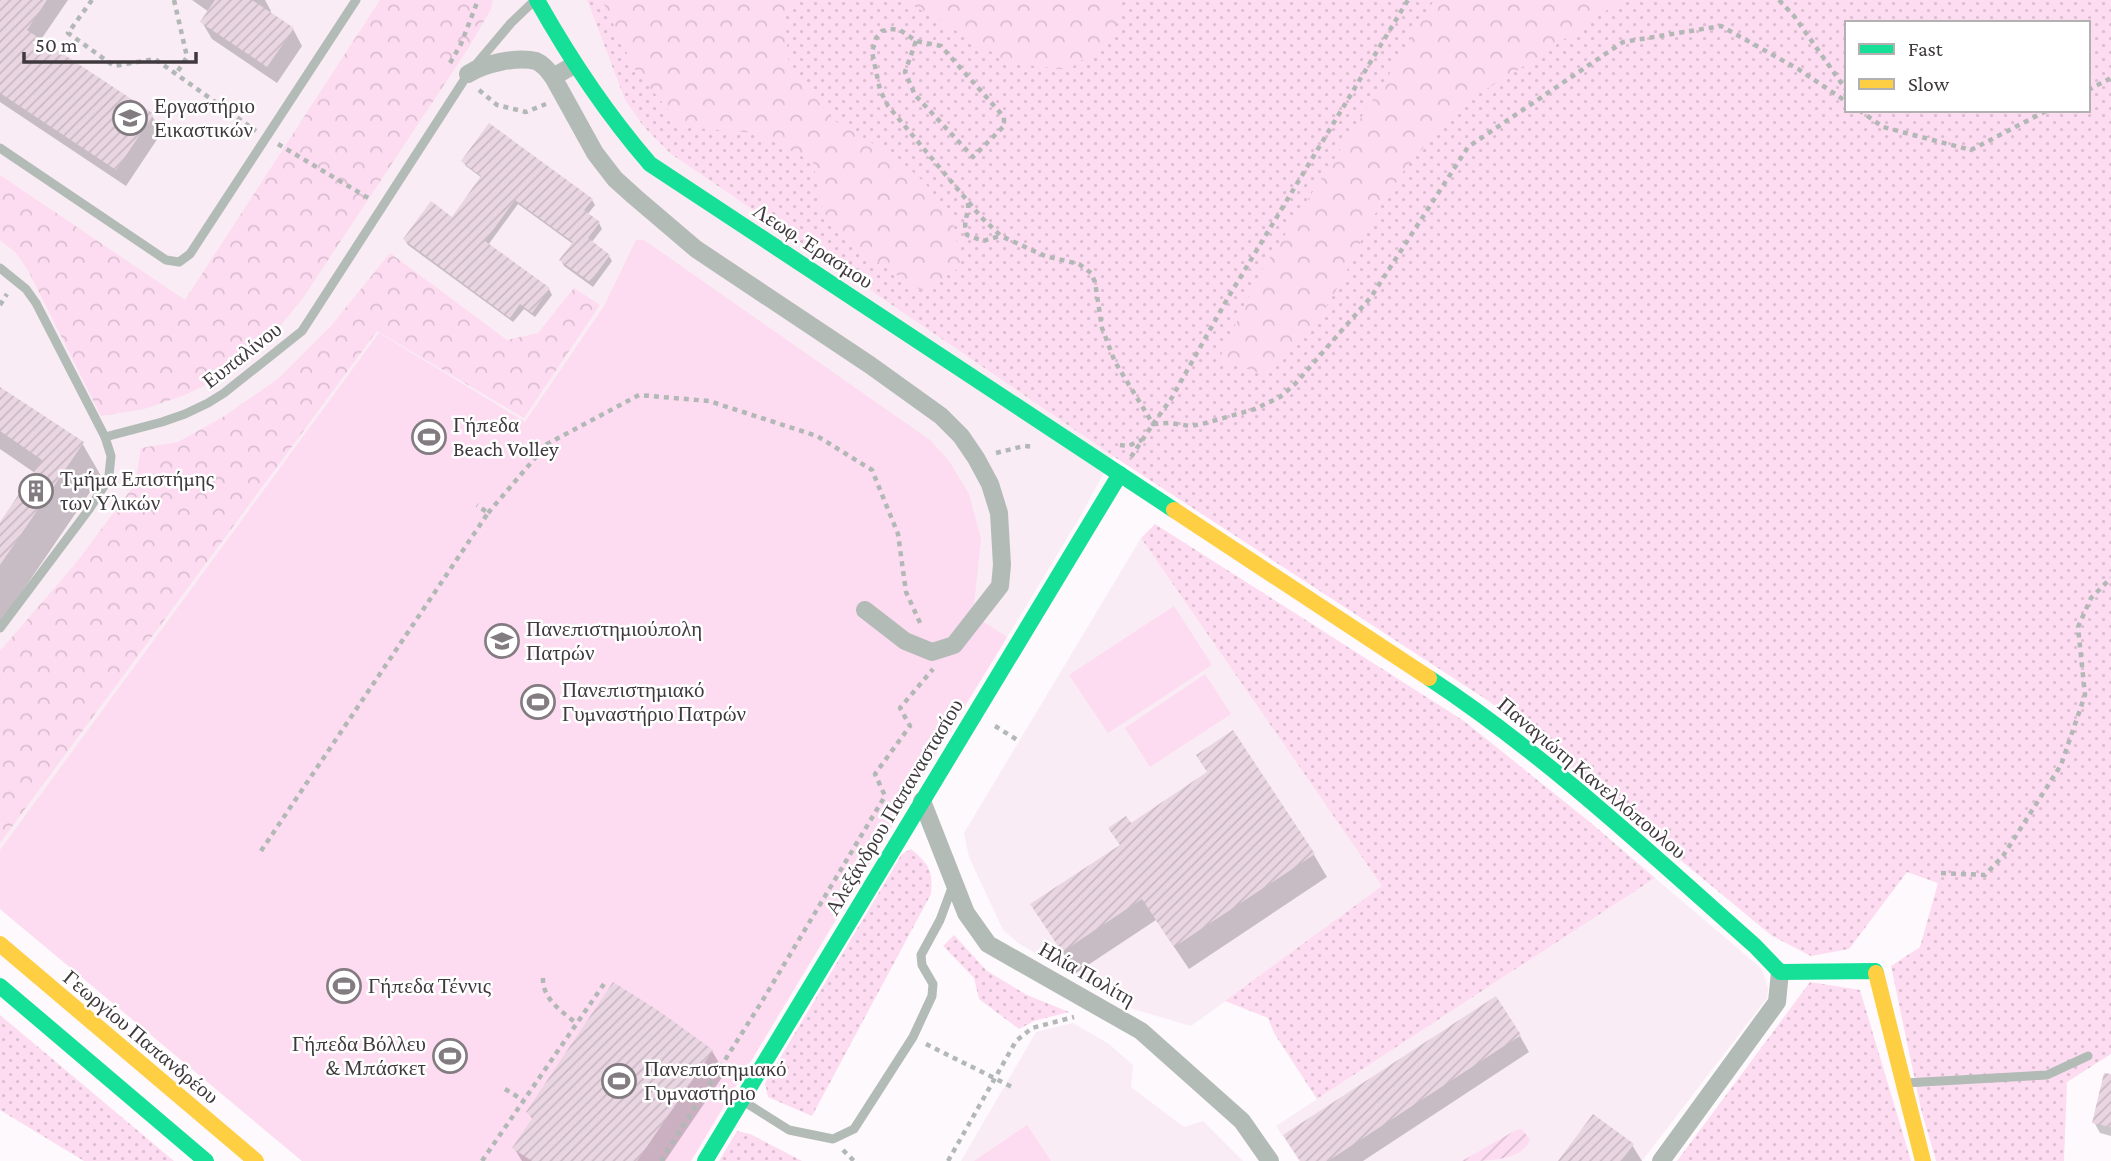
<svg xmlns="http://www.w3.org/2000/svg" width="2111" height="1161" font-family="'Crimson Pro',serif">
	<defs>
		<pattern id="grass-dots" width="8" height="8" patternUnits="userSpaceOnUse" patternTransform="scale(1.75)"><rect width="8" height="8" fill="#fddcf1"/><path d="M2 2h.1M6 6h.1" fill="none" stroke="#dabed0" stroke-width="1.8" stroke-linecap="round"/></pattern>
		<pattern id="forest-crowns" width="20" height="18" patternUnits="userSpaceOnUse" patternTransform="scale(1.75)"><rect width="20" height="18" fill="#fddcf1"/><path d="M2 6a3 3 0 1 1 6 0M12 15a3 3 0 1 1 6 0" fill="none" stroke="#dabed0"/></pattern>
		<pattern id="garden-furrows" width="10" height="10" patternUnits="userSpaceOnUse" patternTransform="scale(1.75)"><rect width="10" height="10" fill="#fddcf1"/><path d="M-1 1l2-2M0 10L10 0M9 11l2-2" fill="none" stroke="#dabed0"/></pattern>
		<pattern id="building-hatch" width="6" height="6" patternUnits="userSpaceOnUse" patternTransform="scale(1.75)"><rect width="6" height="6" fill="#e9d6e2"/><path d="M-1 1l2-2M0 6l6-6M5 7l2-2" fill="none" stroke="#c9b8c3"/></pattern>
	</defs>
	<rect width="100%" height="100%" fill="#fef9fc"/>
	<!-- built -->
	<g fill="#f9ecf4">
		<path d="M0,0H587L625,100L644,127L671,154L1113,456L1081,515L691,1161H302L0,909Z"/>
		<path d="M1141,538L1383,887L1191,1026L1133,1009L1018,943L1003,930L969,857L964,833Z"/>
		<path d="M1655,878L1762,969L1768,988L1767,998L1642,1161H1299L1276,1126Z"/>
		<path d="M1073,1023L1109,1044L1133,1065L1131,1087L1184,1127L1203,1121L1243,1161H961L1036,1032Z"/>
	</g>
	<!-- grass -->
	<g fill="url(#grass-dots)" fill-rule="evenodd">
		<path d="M587,0H2111V1054L2067,1082L2064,1161H1936L1921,1109L1891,966L1920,947L1938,883L1907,872L1849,949L1811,956L1772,936L1490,702L1113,456L671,154L644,127L625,100ZM1847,23H2088V110H1847Z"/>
		<path d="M1155,524L1464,721L1591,823L1655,878L1317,1099L1274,1033L1268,1018L1225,1001L1382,886L1141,538Z"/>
		<path d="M911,849C929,864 933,871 931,894L812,1116L768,1097L765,1083L902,854Z"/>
		<path d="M954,935L987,971L1027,995L1069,1012L1034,1021L1019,1029L979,999L974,978L943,946Z"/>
		<path d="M1810,982L1860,990L1911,1161H1677Z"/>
		<path d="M0,1015L174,1161H84L0,1110Z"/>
		<path d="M737,1131L750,1134L802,1161H719Z"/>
	</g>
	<!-- forest -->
	<g fill="url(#forest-crowns)">
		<path d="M380,0H493L491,9L469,47L303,298L263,347L220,378L185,395L144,409L101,416L29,272L16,253L0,240V175L185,300Z"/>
		<path d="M602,0H797L785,18L789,67L835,121L897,158L923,181L952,215L961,267L922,291L860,251L822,211L813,162L756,133L682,127L634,68Z"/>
		<path d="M904,0H1123L1113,38L1068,70L1010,63Z"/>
		<path d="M1434,0H1622L1529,63L1459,106L1405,169L1370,222L1345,275L1312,331L1262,374L1219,359L1260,273L1392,70Z"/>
		<path d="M390,253L507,340L538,333L574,288L600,305L524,418L377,331L0,843V651L76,563L135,484L141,448L178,442L223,417L279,378L331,326Z"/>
	</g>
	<!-- park -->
	<g fill="#fddcf1">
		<path d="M636,240H644L930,440L949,461L969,494L981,539L973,615L1007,637L927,767L691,1161H302L0,909V850L379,333L525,422L604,306Z"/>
		<path d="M1174,606L1212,665L1108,733L1069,675Z"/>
		<path d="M1205,674L1231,714L1150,767L1125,728Z"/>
		<path d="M1027,1125L1051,1161H974Z"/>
	</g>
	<!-- garden -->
	<path fill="url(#garden-furrows)" d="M1522,1129L1530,1140C1522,1161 1486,1161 1462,1161L1516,1130Z"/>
	<!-- shadow -->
	<g fill="#0003">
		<path d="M0,0H68L40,41L152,116L162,132L126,186L0,102Z"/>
		<path d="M192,0H265L271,11L269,14L293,29L302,46L277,83L212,39L202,22L209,12Z"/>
		<path d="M463,161L592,200L595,205L587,215L599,223L602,229L591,243L609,256L612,261L593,287L564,266L561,260L573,244L518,204L488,245L549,289L552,295L535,317L524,309L513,322L408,245L405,240L452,219L482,178L466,166Z"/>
		<path d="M0,389L82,443L101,476L0,624V525L35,473L0,449Z"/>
		<path d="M1130,825L1314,855L1327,877L1189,969L1156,920L1076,973L1032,905L1121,846Z"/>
		<path d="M1520,1036L1529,1052L1363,1161H1301Z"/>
		<path d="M712,1051L725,1073L665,1161H522L514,1148L533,1120L528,1112Z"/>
		<path d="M2111,1092V1136L2100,1133L2094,1122Z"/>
		<path d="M1632,1145L1642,1161H1560Z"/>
	</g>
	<!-- building -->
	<g fill="url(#building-hatch)">
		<path d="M0,0H47L27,30L154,114L116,170L0,93Z"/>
		<path d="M215,0H252L294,28L267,67L200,22Z"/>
		<path d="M489,123L593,199L584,210L600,222L588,238L610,255L590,282L559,260L573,242L515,200L485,241L550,288L532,313L520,304L510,318L403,239L431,201L452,217L481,176L461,161Z"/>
		<path d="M0,387L84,442L0,565V522L42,460L0,431Z"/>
		<path d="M1233,730L1315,854L1174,947L1142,899L1062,952L1030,904L1120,845L1108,828L1126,816L1131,823L1207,772L1196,755Z"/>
		<path d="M613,982L659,1011L713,1050L637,1161H532L512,1148L533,1117L526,1112Z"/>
		<path d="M1496,996L1521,1035L1328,1161H1300L1283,1135Z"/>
		<path d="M2104,1073L2111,1074V1127L2092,1123Z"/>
		<path d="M1593,1114L1634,1144L1621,1161H1558Z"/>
	</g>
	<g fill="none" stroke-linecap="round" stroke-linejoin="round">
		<!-- path -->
		<g stroke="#b2b8b5" stroke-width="4.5" stroke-dasharray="5 5" stroke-linecap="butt">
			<path d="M92,0L68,33L114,66L155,59L256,131"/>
			<path d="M174,0L187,57L176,74"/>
			<path d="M1779,0L1794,16L1847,91"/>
			<path d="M916,41L905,72L915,95L973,157L1004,126V117L941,46L916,41L900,30L890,29L882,31L876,38L872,52L880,90L888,106L981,217L1001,236L1045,256L1079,264L1091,273L1095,282L1102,328L1115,362L1153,424L1171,399L1229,296L1408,0"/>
			<path d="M450,63L461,44L478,0"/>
			<path d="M479,90L497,105L526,112L546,104"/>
			<path d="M2088,90L2111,78"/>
			<path d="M1859,110L1883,127L1971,150L2048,110"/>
			<path d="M278,144L370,199"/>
			<path d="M968,203C969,217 962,219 967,235L983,241L1000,236"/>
			<path d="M0,305L7,294"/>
			<path d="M1120,445L1128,446L1142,440"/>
			<path d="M996,453L1024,446L1035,447"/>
			<path d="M1131,457L1153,424L1169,423L1191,426L1206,423L1255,409L1280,397L1295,384L1371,297L1468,147L1623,42L1721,26L1798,69L1847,102"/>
			<path d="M488,513L547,444L639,395L709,401L817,436L872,470L898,534L906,592L921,625"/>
			<path d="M995,726L1019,741"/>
			<path d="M261,851L488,513L477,505"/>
			<path d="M1941,873L1985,875L2003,856L2061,765L2085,695L2078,627L2091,598L2111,578"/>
			<path d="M543,978C542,998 561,1011 576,1023"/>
			<path d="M926,1044L1012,1087"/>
			<path d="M505,1089L523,1100"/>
			<path d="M843,1150L854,1161"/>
			<path d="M482,1161L606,981"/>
			<path d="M661,1161L761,1003L885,796L875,774L910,726L900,708L933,669"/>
			<path d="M948,1161L1016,1041L1032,1028L1074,1017"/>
		</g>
		<!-- lane -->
		<g stroke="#b2bbb6" stroke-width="9">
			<path d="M0,148L166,260L179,262L190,254L356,0"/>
			<path d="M0,268L26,289L36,303L105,437L111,456L109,475L104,486L90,508L0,628"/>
			<path d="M105,437L162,422L185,414L208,403L224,393L302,331L468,74L511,23L534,1"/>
			<path d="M1905,1083L2047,1075L2088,1056"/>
			<path d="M743,1101L789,1130L833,1139L854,1129L913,1037L932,996L933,984L922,965L921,955L940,920L953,885"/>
		</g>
		<!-- street -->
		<g stroke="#b2bbb6" stroke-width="18">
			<path d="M574,65L553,77L595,153L615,179L635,197L696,249L870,365L941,416L961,436L976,458L990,484L999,513L1002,565L1000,586L954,645L932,652L905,641L865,610"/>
			<path d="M468,74C483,64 517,56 536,61C543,64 548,70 553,77"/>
			<path d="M922,801L966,913L988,944L1141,1031L1242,1121L1270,1161"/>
			<path d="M1661,1161L1777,1002L1780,972"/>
		</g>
		<!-- fast -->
		<g stroke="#16e098" stroke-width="16">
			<path d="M537,0C570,59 606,113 650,164L1174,510"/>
			<path d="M1429,678C1547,756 1650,853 1755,946L1780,972L1875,971L1876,973"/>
			<path d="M0,986L206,1161"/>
			<path d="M705,1161L1120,474"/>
		</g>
		<!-- slow -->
		<g stroke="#ffcf43" stroke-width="16">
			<path d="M1174,510L1429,678"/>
			<path d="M0,944L256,1161"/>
			<path d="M1876,973L1923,1161"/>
		</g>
	</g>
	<!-- icons -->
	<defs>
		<g id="university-ring" transform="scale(1.75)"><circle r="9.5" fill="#fff" stroke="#827c80" stroke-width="1.5"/><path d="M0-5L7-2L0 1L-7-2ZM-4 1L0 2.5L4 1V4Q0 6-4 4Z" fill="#827c80"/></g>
		<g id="stadium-ring" transform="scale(1.75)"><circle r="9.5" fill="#fff" stroke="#827c80" stroke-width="1.5"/><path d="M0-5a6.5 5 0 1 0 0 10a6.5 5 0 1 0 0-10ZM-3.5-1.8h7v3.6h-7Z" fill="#827c80"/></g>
		<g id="building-ring" transform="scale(1.75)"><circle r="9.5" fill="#fff" stroke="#827c80" stroke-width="1.5"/><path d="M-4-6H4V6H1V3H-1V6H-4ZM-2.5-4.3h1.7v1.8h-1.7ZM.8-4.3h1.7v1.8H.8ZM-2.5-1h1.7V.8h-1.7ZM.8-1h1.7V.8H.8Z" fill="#827c80"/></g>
	</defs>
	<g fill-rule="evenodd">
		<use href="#university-ring" x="130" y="118"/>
		<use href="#stadium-ring" x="429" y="437"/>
		<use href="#building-ring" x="36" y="491"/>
		<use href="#university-ring" x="502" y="641"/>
		<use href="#stadium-ring" x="538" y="702"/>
		<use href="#stadium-ring" x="344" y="986"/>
		<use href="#stadium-ring" x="450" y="1056"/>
		<use href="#stadium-ring" x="619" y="1081"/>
	</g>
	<g text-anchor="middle" stroke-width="5" stroke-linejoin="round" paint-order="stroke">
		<!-- poi labels -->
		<g font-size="21" fill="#3f393d" stroke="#fff" text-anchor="start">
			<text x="154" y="113">Εργαστήριο<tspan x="154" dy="24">Εικαστικών</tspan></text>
			<text x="453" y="432">Γήπεδα<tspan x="453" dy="24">Beach Volley</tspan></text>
			<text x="60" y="486">Τμήμα Επιστήμης<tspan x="60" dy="24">των Υλικών</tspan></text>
			<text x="526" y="636">Πανεπιστημιούπολη<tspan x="526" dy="24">Πατρών</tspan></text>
			<text x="562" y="697">Πανεπιστημιακό<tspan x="562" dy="24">Γυμναστήριο Πατρών</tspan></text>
			<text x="368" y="993">Γήπεδα Τέννις</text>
			<text x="426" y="1051" text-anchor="end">Γήπεδα Βόλλευ<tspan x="426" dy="24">&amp; Μπάσκετ</tspan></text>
			<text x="644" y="1076">Πανεπιστημιακό<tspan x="644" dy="24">Γυμναστήριο</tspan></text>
		</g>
		<!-- street labels -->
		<g font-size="21" fill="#3f393d" stroke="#fff">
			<text transform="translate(813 246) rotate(33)" y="7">Λεωφ. Έρασμου</text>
			<text transform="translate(242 355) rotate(-38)" y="7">Ευπαλίνου</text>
			<text transform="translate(1592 778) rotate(40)" y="7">Παναγιώτη Κανελλόπουλου</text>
			<text transform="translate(894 807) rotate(-59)" y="7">Αλεξάνδρου Παπαναστασίου</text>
			<text transform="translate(1087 974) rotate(30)" y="7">Ηλία Πολίτη</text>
			<text transform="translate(141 1037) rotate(40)" y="7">Γεωργίου Παπανδρέου</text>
		</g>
	</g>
	<!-- legend -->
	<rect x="1845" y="21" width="245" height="91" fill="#ffffff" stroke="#b2b0b1" stroke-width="2"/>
	<rect x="1859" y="44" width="35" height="10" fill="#16e098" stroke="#b2b0b1" stroke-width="2"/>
	<text x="1908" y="56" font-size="21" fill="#3f393d">Fast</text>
	<rect x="1859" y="79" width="35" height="10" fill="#ffcf43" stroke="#b2b0b1" stroke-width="2"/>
	<text x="1908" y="91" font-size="21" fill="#3f393d">Slow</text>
	<!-- scale -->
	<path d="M24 52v10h172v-10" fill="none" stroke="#3f393d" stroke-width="3.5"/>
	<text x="35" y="52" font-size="21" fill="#3f393d" stroke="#ffffff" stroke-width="5" paint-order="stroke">50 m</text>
</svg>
